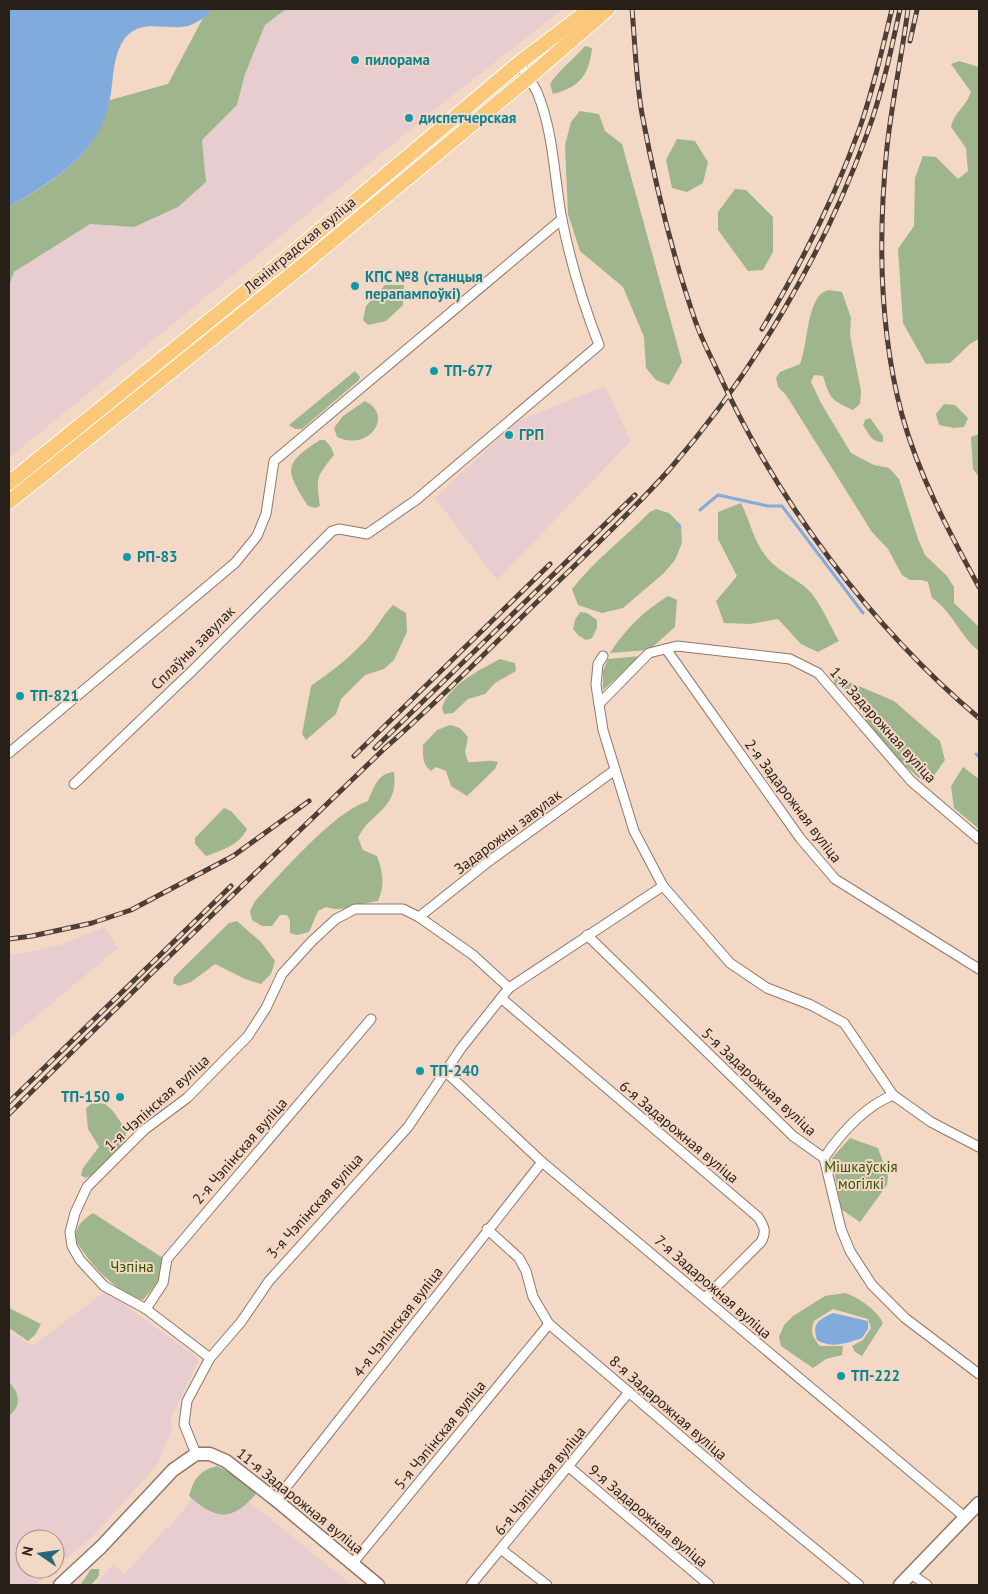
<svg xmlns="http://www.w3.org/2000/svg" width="988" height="1594" font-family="'PT Sans',sans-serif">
	<rect width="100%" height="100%" fill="#f4d8c6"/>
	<!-- industrial -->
	<g fill="#e7cdd0">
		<path d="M286,9H563L449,98L9,458V286L14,272L90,224L134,227L202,140L237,105L245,74L265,25Z"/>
		<path d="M605,386L631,441L497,580L435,498L516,422Z"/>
		<path d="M104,927L118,948L9,1039V954H20L60,945Z"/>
		<path d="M106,1291L199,1359L171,1419L172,1428L157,1465L92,1537L55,1568V1539H25V1569H54L35,1585H9V1331L32,1346Z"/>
		<path d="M209,1477L220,1478L352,1585H95L113,1564L125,1574L167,1527L169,1528Z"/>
	</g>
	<!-- green -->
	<g fill="#9eb58d">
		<path d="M213,9H286L265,25L245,74L237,105L202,140L206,182L178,207L134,227L90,224L14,272L9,286V207C56,180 95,157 110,100L168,84L203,18Z"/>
		<path d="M585,46L592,48C589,75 580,87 553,94L550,84C560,69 574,59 585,46Z"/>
		<path d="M959,61L979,67V339L970,344L950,363L926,364L903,323L898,249L914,226L915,178L923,156L936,157L958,179L968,171L966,148L951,127C954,112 966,107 971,92L951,64Z"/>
		<path d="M580,111L599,114L605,131L622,144L682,362L669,385L656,380L646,368L644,337L623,287L580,251L568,214L565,145L571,122Z"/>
		<path d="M677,139L695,141L708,162L703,183L687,192L672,188L666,160Z"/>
		<path d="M735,189L746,190L773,217V252L763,270L748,271L718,230V212Z"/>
		<path d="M385,285H404L403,305L386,321L368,325L363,320L366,306Z"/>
		<path d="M829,290L842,292L851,318L850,335L861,391L860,404L853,410C831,400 830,399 823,376L814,375L811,382L821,403L851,453L874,465L889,468L899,479L918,539L925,555L947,576L954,587V603L979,627V651C960,636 952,611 932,598L928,582L922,580H910L902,575L888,549L872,532L786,395L778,387L776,378L780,372L800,364C807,347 807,310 819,296C821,293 826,291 829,290Z"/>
		<path d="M355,371L360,377L359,380L302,429H295L289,425Z"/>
		<path d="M365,401C395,416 368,452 337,437L334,428L343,416Z"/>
		<path d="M944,404L955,405L968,418L964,427L954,428L939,425L936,414Z"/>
		<path d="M870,418L883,436V442C871,442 869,434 863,425L865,420Z"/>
		<path d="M979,434V477L973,469L971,437Z"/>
		<path d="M320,440H325L331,447L334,455C316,477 316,478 320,506L315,508L308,506C285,469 283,464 320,440Z"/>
		<path d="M741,503C750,521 753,539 765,555C778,573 800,579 812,594C823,608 830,626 839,641L818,652L801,644L778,619L750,624L724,623L716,601L737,576L718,539V512Z"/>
		<path d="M656,509L669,513L681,525L682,543L675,560L664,573L623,608L602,613L578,605L572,589C595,560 624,538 650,512Z"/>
		<path d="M668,596L677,600L675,627L649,650L610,653C626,628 644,611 668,596Z"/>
		<path d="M393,605L406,613L407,632L394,660L384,669L365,675L341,699L336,714L306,740L302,734L311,686C329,673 347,660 362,644C374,633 381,617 393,605Z"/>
		<path d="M580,612L587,613L597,620V628L592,638L586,640L579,636L573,629L575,620Z"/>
		<path d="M641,656L603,690V671L608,659Z"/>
		<path d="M500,659L515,663L516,671L495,683L485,694L468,699L453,713L444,714L442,708C448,685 480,670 500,659Z"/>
		<path d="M835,676L894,701L940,741L945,760L930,781L919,778L902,763L864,720L861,696L834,684Z"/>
		<path d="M450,725L460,728L468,737L465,752L468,762C478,763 488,759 498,762L495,769L467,796L451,786L446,771L436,767L431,771C422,764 423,756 423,745L437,730Z"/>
		<path d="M963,767L979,779V829L954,808L951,786Z"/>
		<path d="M394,772C399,810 370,812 358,838L363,850L377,856C383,872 385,886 378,901C360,903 343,913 326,907L318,911L309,932L297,935L290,933V920L287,915H280L272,926H262L252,920L250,911L255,901C283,872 332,813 368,801C374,787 378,773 394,772Z"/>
		<path d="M224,808L231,811L247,829C239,845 223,850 206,856L195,844V838Z"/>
		<path d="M237,921L261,942L275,961L271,974L261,984L245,979L215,964L191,982L179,986L173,983L174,977L229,923Z"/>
		<path d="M93,1102L105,1104L113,1111L126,1130V1146L100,1172L85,1178L81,1175L83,1168L99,1147L88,1129L86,1108Z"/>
		<path d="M850,1138L878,1148L888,1176L887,1185L860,1222L841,1209L832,1158Z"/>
		<path d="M93,1213L163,1258C163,1277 155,1286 143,1300C112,1289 92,1267 75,1239C76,1226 82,1220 93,1213Z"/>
		<path d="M845,1293C858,1297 878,1311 883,1323L862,1356L855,1352L852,1346L863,1340L871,1328L868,1319L833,1309L814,1321C810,1332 812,1337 820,1346H843L842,1355L826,1359L813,1368L781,1346L779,1337L784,1325L793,1316L825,1296Z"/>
		<path d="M9,1308L41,1324L35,1335L28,1341L9,1328Z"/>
		<path d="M9,1382C20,1394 22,1405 9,1416Z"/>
		<path d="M217,1466L234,1475L256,1494C231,1522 216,1520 189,1496C194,1478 199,1471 217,1466Z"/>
		<path d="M91,1569H99V1576L91,1585H77L81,1584Z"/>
	</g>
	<!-- water -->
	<g fill="#82abdd">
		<path d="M9,9H213C206,16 198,23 188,26C166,31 143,18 126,37C112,54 114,79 110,99C100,154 53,181 9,207Z"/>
		<path d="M833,1313L868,1321V1329L862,1338C847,1343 832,1349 817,1340C812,1323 818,1320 833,1313Z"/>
	</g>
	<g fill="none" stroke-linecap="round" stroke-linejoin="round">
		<!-- stream -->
		<g stroke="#82abdd" stroke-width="3">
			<path d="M700,510L718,495L768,506H782L863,613"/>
			<path d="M676,527L679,526"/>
			<path d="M976,754L979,757"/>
		</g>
		<!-- street casing -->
		<g stroke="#907767" stroke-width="11">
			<g id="street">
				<path d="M666,649L800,838L835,879L979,969"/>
				<path d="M603,656L598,664L596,685L603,730L634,831L663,886L730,963L767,988L811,1005L844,1023L893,1095L931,1122L979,1147"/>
				<path d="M599,704L649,653L677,646L790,659L818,673L911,781L979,839"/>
				<path d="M9,753L235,563L257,536L266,514L274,461L562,219"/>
				<path d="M74,784L193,670L332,531L339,529L367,534L416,500L599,345C583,304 571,264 562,220C554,178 554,133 537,92C532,82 525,72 519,63"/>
				<path d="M419,917L488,862L615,770"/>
				<path d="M587,935L793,1136L824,1158L841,1229L850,1251L872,1285L905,1318L979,1374"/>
				<path d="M501,998L758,1217C764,1226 767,1232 761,1242L705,1298"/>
				<path d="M447,1073L542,1162L966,1518"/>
				<path d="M824,1158C841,1133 864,1107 893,1095"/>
				<path d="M487,1229L519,1258L526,1271L533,1297L549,1324L748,1494L859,1585"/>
				<path d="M146,1309L163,1283L167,1259L371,1019"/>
				<path d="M210,1358L146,1309L104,1286L80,1260L72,1246L70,1232L75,1213L87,1187L144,1130L187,1098L248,1036L266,1008L282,974L312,941L336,919L355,909H403L419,917L473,955L509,988"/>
				<path d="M196,1454L184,1424L187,1401L210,1358L241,1322L269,1281L408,1127L462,1047L509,988L663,886"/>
				<path d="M569,1467L709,1585"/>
				<path d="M276,1500L542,1162"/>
				<path d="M502,1550L547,1585"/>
				<path d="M352,1564L549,1324"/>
				<path d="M911,1574L927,1585"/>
				<path d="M471,1585L629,1392"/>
			</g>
		</g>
		<!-- secondary casing -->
		<g stroke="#907767" stroke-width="15">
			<g id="secondary">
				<path d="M60,1585L101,1547L173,1470L196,1454H210L226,1461L276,1500L378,1585"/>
				<path d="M900,1585L979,1503"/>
			</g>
		</g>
		<!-- primary casing -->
		<g stroke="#fff" stroke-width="16">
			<g id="primary">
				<path d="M9,483L293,253L519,63L590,9"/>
				<path d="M9,502L303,265L528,78L608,9"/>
			</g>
		</g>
		<!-- street -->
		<use href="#street" stroke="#fff" stroke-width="9"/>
		<!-- secondary -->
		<use href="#secondary" stroke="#fff" stroke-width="12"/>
		<!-- primary -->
		<use href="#primary" stroke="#fbc779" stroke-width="14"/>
		<!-- rail casing -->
		<g stroke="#4c3f37" stroke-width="5">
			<g id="rail">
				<path d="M632,9C635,43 636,80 642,114C655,183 672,254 695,320C701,338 710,355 718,372C776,500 872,628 979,718"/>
				<path d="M908,9C902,55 892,101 887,147C878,236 879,329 902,415C919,476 949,532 979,587"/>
				<path d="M910,41L917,10"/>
				<path d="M762,329C800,266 834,200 859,130C873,91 882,50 892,9"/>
				<path d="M375,748L635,495"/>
				<path d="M354,756L550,564"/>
				<path d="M9,939L32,936L92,923L131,910L233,856L309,801"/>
				<path d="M9,1102L231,886"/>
				<path d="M9,1114L153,972L385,748C438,702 486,652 535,604C580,560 627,517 669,470C753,374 824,253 867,134C882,93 891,51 900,9"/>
			</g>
		</g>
		<!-- rail -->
		<use href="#rail" stroke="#f4d8c6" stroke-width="3" stroke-dasharray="9" stroke-linecap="butt"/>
	</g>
	<!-- markers -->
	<g fill="#0f9aa8" stroke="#f4d8c6" stroke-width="2">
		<circle cx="355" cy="60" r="5"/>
		<circle cx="409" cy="118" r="5"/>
		<circle cx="355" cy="286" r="5"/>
		<circle cx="434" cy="371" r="5"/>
		<circle cx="509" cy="435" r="5"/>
		<circle cx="127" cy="557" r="5"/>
		<circle cx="20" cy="696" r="5"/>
		<circle cx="420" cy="1071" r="5"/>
		<circle cx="120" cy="1097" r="5"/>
		<circle cx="841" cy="1376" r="5"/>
	</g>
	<g text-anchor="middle" stroke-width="4" stroke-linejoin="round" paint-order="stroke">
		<!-- culture labels -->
		<g font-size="15" font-weight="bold" fill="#0d838f" stroke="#f4d8c6" text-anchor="start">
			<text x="365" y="65">пилорама</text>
			<text x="419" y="123">диспетчерская</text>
			<text x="365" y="282">КПС №8 (станцыя<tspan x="365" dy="17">перапампоўкі)</tspan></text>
			<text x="444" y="376">ТП-677</text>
			<text x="519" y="440">ГРП</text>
			<text x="137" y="562">РП-83</text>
			<text x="30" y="701">ТП-821</text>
			<text x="430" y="1076">ТП-240</text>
			<text x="110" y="1102" text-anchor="end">ТП-150</text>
			<text x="851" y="1381">ТП-222</text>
		</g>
		<!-- street labels -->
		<g font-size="15" fill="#291f19" stroke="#f4d8c6">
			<text transform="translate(300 245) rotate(-40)" y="5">Ленінградская вуліца</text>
			<text transform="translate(193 648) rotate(-45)" y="5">Сплаўны завулак</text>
			<text transform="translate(883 725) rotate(48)" y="5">1-я Задарожная вуліца</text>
			<text transform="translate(793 801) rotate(53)" y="5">2-я Задарожная вуліца</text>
			<text transform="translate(508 832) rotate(-37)" y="5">Задарожны завулак</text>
			<text transform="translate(759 1082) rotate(43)" y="5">5-я Задарожная вуліца</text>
			<text transform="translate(157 1103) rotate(-42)" y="5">1-я Чэпінская вуліца</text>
			<text transform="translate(679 1132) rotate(40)" y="5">6-я Задарожная вуліца</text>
			<text transform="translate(240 1151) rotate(-49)" y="5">2-я Чэпінская вуліца</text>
			<text transform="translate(315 1206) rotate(-48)" y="5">3-я Чэпінская вуліца</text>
			<text transform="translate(713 1287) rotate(41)" y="5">7-я Задарожная вуліца</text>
			<text transform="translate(398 1322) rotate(-52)" y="5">4-я Чэпінская вуліца</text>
			<text transform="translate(668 1408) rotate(41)" y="5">8-я Задарожная вуліца</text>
			<text transform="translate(440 1435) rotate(-51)" y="5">5-я Чэпінская вуліца</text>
			<text transform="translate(540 1481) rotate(-51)" y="5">6-я Чэпінская вуліца</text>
			<text transform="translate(300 1501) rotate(39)" y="5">11-я Задарожная вуліца</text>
			<text transform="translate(648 1516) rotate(40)" y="5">9-я Задарожная вуліца</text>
		</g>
		<!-- park labels -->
		<g font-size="15" fill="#315600" stroke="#f4d8c6">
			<text x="861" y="1172">Мішкаўскія<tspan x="861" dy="17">могілкі</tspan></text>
			<text x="132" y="1272">Чэпіна</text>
		</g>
	</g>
	<!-- border -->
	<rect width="988" height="1594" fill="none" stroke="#291f19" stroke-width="20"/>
	<!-- north arrow -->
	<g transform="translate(40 1554) rotate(283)"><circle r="24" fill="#f4d8c6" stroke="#a38e81"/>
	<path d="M0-4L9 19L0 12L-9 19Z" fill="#27667b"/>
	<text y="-8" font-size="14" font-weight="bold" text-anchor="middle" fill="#291f19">N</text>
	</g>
</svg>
